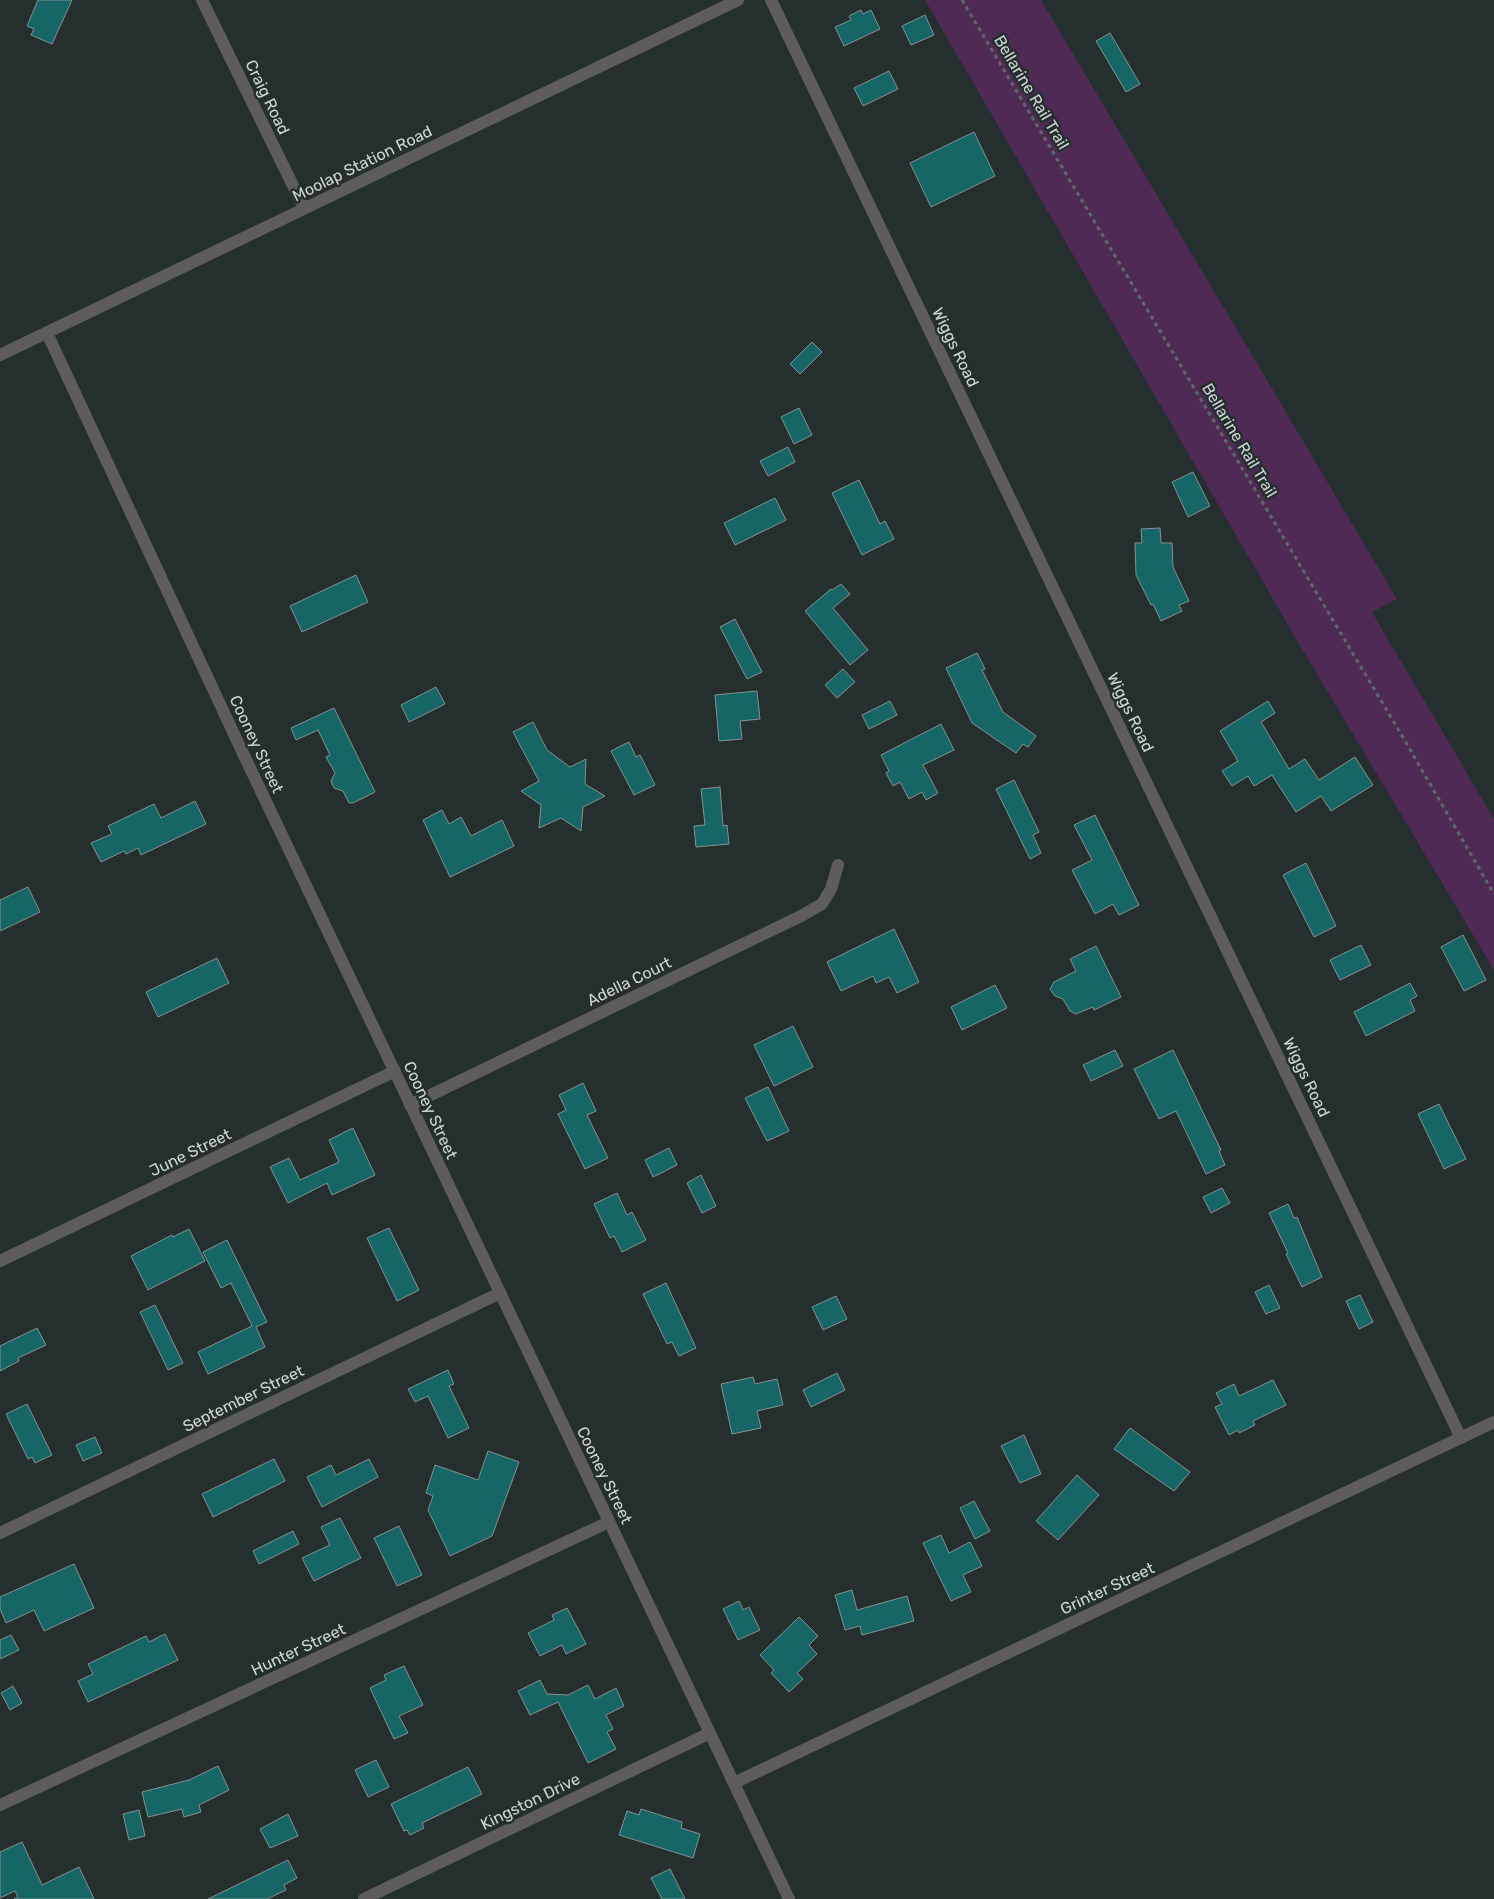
<svg xmlns="http://www.w3.org/2000/svg" width="1494" height="1899" font-family="Rubik,sans-serif">
	<rect width="100%" height="100%" fill="#242f2e"/>
	<!-- green -->
	<path fill="#4e2a55" d="M925,0H1041L1397,599L1372,612L1494,819V970L1302,649Z"/>
	<!-- building -->
	<g fill="#166666" stroke="#869291">
		<path d="M38,0H72L52,44L31,35L34,29L27,26Z"/>
		<path d="M861,10L863,14L871,10L880,29L844,46L835,27L851,20L849,16Z"/>
		<path d="M925,15L934,35L911,45L902,26Z"/>
		<path d="M1110,33L1140,84L1126,92L1096,41Z"/>
		<path d="M889,71L898,89L863,106L854,88Z"/>
		<path d="M974,132L995,176L931,207L910,163Z"/>
		<path d="M812,342L822,352L800,374L790,364Z"/>
		<path d="M799,408L812,435L794,444L781,417Z"/>
		<path d="M788,447L795,462L768,476L760,461Z"/>
		<path d="M1193,472L1210,506L1188,517L1172,482Z"/>
		<path d="M859,480L880,524L885,521L894,539L862,555L832,493Z"/>
		<path d="M775,498L786,520L735,545L724,523Z"/>
		<path d="M1160,528L1161,543H1172L1173,567L1189,601L1179,605L1182,611L1161,621L1153,604L1151,605L1136,575L1135,543H1142L1141,529Z"/>
		<path d="M356,575L368,602L302,632L290,606Z"/>
		<path d="M841,584L850,594L833,608L868,650L850,665L805,611L831,589L832,590Z"/>
		<path d="M735,619L762,672L747,679L720,627Z"/>
		<path d="M977,653L985,669L982,670L1003,712L1036,736L1028,747L1023,744L1016,753L972,723L946,668Z"/>
		<path d="M843,669L855,682L837,698L825,685Z"/>
		<path d="M436,687L445,704L409,722L401,705Z"/>
		<path d="M757,691L760,719L740,721L742,739L719,741L715,695Z"/>
		<path d="M890,701L897,715L869,729L862,715Z"/>
		<path d="M1268,701L1275,713L1261,722L1289,769L1305,759L1319,780L1355,757L1373,785L1331,811L1321,796L1296,812L1272,775L1254,786L1248,776L1232,786L1222,771L1238,761L1220,731Z"/>
		<path d="M334,708L375,792L353,803H349L343,791L334,788L331,781L335,773L326,757L330,755L318,730L296,740L291,728Z"/>
		<path d="M533,722L547,750L570,767L586,759L585,784L605,796L583,807L581,831L561,818L539,828L541,805L521,791L539,781L513,732Z"/>
		<path d="M941,724L954,750L923,765L938,793L926,800L922,792L909,799L900,782L893,786L886,773L889,771L881,755Z"/>
		<path d="M629,742L636,757L640,755L655,785L634,795L611,751Z"/>
		<path d="M1014,780L1039,832L1033,835L1041,853L1030,859L996,789Z"/>
		<path d="M720,787L723,826L727,825L729,844L696,847L694,826L705,825L701,789Z"/>
		<path d="M195,801L206,824L141,855L138,848L126,854L124,851L101,862L91,843L112,834L108,826L154,804L161,818Z"/>
		<path d="M442,810L449,824L461,817L471,836L502,820L514,846L450,877L423,820Z"/>
		<path d="M1095,815L1139,905L1119,915L1113,904L1095,914L1072,870L1092,860L1074,825Z"/>
		<path d="M1306,863L1336,926L1314,937L1283,875Z"/>
		<path d="M28,887L40,912L0,931V900Z"/>
		<path d="M894,929L919,982L897,993L889,977L876,983L873,976L841,991L827,962Z"/>
		<path d="M1463,935L1486,980L1464,991L1441,947Z"/>
		<path d="M1361,945L1371,965L1340,980L1330,960Z"/>
		<path d="M1096,946L1121,997L1094,1010L1093,1007L1076,1014L1070,1011L1063,999L1055,996L1050,989L1054,982L1076,971L1070,959Z"/>
		<path d="M217,958L229,983L158,1017L146,992Z"/>
		<path d="M1410,983L1417,996L1410,1000L1415,1011L1366,1036L1354,1012Z"/>
		<path d="M995,985L1007,1008L962,1030L951,1007Z"/>
		<path d="M793,1026L813,1067L774,1086L754,1045Z"/>
		<path d="M1115,1050L1123,1066L1091,1081L1083,1065Z"/>
		<path d="M1173,1050L1221,1150L1219,1151L1225,1165L1206,1174L1176,1111L1159,1119L1134,1069Z"/>
		<path d="M583,1083L596,1111L587,1115L608,1158L585,1169L558,1114L566,1110L559,1095Z"/>
		<path d="M768,1087L789,1131L767,1141L745,1098Z"/>
		<path d="M1439,1104L1466,1159L1444,1169L1418,1114Z"/>
		<path d="M353,1128L375,1175L332,1195L327,1183L288,1203L270,1167L289,1158L300,1180L339,1162L329,1140Z"/>
		<path d="M669,1148L677,1165L653,1177L645,1160Z"/>
		<path d="M701,1175L716,1206L702,1213L687,1183Z"/>
		<path d="M1222,1188L1230,1203L1211,1213L1203,1197Z"/>
		<path d="M617,1193L627,1215L632,1212L646,1240L622,1252L614,1236L610,1238L594,1204Z"/>
		<path d="M1288,1204L1294,1218L1297,1217L1322,1277L1302,1287L1286,1254L1288,1253L1269,1213Z"/>
		<path d="M389,1228L419,1290L397,1301L367,1238Z"/>
		<path d="M189,1229L205,1261L148,1290L131,1256L172,1235L173,1237Z"/>
		<path d="M227,1240L267,1322L256,1327L265,1347L208,1374L198,1352L252,1326L231,1283L221,1288L203,1252Z"/>
		<path d="M666,1283L696,1348L679,1356L672,1342L667,1344L643,1294Z"/>
		<path d="M1269,1285L1280,1308L1266,1314L1255,1292Z"/>
		<path d="M1360,1295L1373,1322L1359,1329L1346,1301Z"/>
		<path d="M836,1296L847,1319L823,1330L812,1307Z"/>
		<path d="M155,1305L183,1363L168,1370L140,1312Z"/>
		<path d="M37,1328L46,1345L18,1358L19,1361L0,1371V1346Z"/>
		<path d="M448,1370L454,1384L449,1386L469,1428L448,1438L428,1396L415,1402L408,1389Z"/>
		<path d="M837,1373L845,1390L811,1407L803,1390Z"/>
		<path d="M753,1377L755,1384L777,1379L783,1405L757,1411L761,1428L732,1434L721,1384Z"/>
		<path d="M1273,1380L1286,1405L1253,1421L1255,1425L1239,1433L1238,1430L1229,1435L1215,1407L1222,1404L1216,1393L1234,1384L1239,1396Z"/>
		<path d="M27,1404L52,1455L35,1463L32,1457L28,1459L6,1414Z"/>
		<path d="M1130,1428L1190,1472L1174,1491L1114,1449Z"/>
		<path d="M1024,1435L1041,1474L1020,1483L1001,1446Z"/>
		<path d="M95,1437L102,1453L83,1461L76,1445Z"/>
		<path d="M488,1451L519,1462L492,1536L450,1556L428,1510L433,1496L426,1493L435,1465L478,1480Z"/>
		<path d="M274,1459L285,1481L213,1517L202,1494Z"/>
		<path d="M369,1459L378,1477L322,1507L307,1477L331,1465L336,1475Z"/>
		<path d="M1077,1475L1099,1495L1058,1540L1036,1521Z"/>
		<path d="M974,1501L990,1531L975,1539L960,1508Z"/>
		<path d="M340,1518L361,1558L314,1581L302,1558L330,1545L321,1527Z"/>
		<path d="M399,1526L422,1575L397,1586L374,1538Z"/>
		<path d="M293,1531L299,1544L259,1564L253,1551Z"/>
		<path d="M941,1535L949,1553L970,1542L982,1566L963,1575L971,1592L951,1601L923,1543Z"/>
		<path d="M74,1564L94,1608L44,1631L34,1610L6,1623L0,1609V1597Z"/>
		<path d="M852,1590L857,1610L907,1596L914,1621L862,1635L860,1626L845,1630L835,1595Z"/>
		<path d="M739,1601L743,1610L749,1607L760,1630L738,1640L723,1609Z"/>
		<path d="M567,1608L586,1644L566,1654L562,1645L540,1656L528,1633L554,1620L552,1615Z"/>
		<path d="M799,1617L818,1636L809,1645L817,1654L797,1673L803,1679L789,1692L771,1673L774,1670L760,1655Z"/>
		<path d="M165,1634L178,1660L88,1702L78,1681L93,1674L88,1664L146,1636L149,1642Z"/>
		<path d="M11,1635L19,1650L0,1659V1640Z"/>
		<path d="M404,1666L423,1705L399,1716L408,1733L394,1739L370,1688L386,1680L384,1675Z"/>
		<path d="M540,1680L547,1694L568,1695L588,1685L595,1699L616,1688L624,1706L606,1715L613,1729L607,1732L616,1749L588,1763L558,1702L530,1715L518,1691Z"/>
		<path d="M13,1686L22,1703L10,1710L1,1693Z"/>
		<path d="M376,1760L389,1787L368,1797L355,1770Z"/>
		<path d="M218,1766L229,1790L199,1805L201,1812L184,1817L182,1809L148,1817L142,1792L189,1780Z"/>
		<path d="M468,1767L482,1794L422,1823L424,1828L410,1835L407,1830L404,1831L391,1804Z"/>
		<path d="M641,1809L682,1822L681,1828L700,1834L693,1858L619,1835L627,1811L639,1815Z"/>
		<path d="M139,1810L145,1836L129,1840L123,1814Z"/>
		<path d="M288,1814L298,1836L270,1848L260,1829Z"/>
		<path d="M22,1842L42,1885L79,1867L94,1899H14L18,1897L15,1891L0,1898V1852Z"/>
		<path d="M288,1860L297,1878L284,1885L286,1890L267,1899H208Z"/>
		<path d="M670,1869L685,1899H662L651,1878Z"/>
	</g>
	<g fill="none" stroke-linecap="round" stroke-linejoin="round">
		<!-- path -->
		<path stroke="#606968" stroke-width="3" stroke-dasharray="4 4" stroke-linecap="butt" d="M962,0L1401,734L1494,894"/>
		<!-- minor -->
		<g stroke="#5f5c5f" stroke-width="12">
			<path d="M202,0L304,208"/>
			<path d="M771,0L1461,1438"/>
			<path d="M47,333L240,747L789,1899"/>
			<path d="M410,1105L801,916L822,904L831,889L838,865"/>
			<path d="M0,1261L395,1071"/>
			<path d="M0,1533L500,1293"/>
			<path d="M734,1783L1494,1422"/>
			<path d="M0,1805L609,1522"/>
			<path d="M364,1899L710,1733"/>
		</g>
		<!-- tertiary -->
		<path stroke="#5f5c5f" stroke-width="12" d="M0,355L738,0"/>
	</g>
	<g text-anchor="middle" stroke-width="5" stroke-linejoin="round" paint-order="stroke">
		<!-- street labels -->
		<g font-size="16" fill="#d0d6d6" stroke="#242f2e">
			<text transform="translate(1032 92) rotate(59)" y="6">Bellarine Rail Trail</text>
			<text transform="translate(268 97) rotate(64)" y="6">Craig Road</text>
			<text transform="translate(362 163) rotate(-26)" y="6">Moolap Station Road</text>
			<text transform="translate(956 347) rotate(64)" y="6">Wiggs Road</text>
			<text transform="translate(1240 440) rotate(59)" y="6">Bellarine Rail Trail</text>
			<text transform="translate(1131 712) rotate(64)" y="6">Wiggs Road</text>
			<text transform="translate(257 744) rotate(65)" y="6">Cooney Street</text>
			<text transform="translate(629 981) rotate(-26)" y="6">Adella Court</text>
			<text transform="translate(1307 1077) rotate(64)" y="6">Wiggs Road</text>
			<text transform="translate(431 1110) rotate(65)" y="6">Cooney Street</text>
			<text transform="translate(190 1152) rotate(-26)" y="6">June Street</text>
			<text transform="translate(243 1398) rotate(-26)" y="6">September Street</text>
			<text transform="translate(605 1475) rotate(64)" y="6">Cooney Street</text>
			<text transform="translate(1107 1588) rotate(-25)" y="6">Grinter Street</text>
			<text transform="translate(298 1649) rotate(-25)" y="6">Hunter Street</text>
			<text transform="translate(530 1801) rotate(-26)" y="6">Kingston Drive</text>
		</g>
	</g>
</svg>
